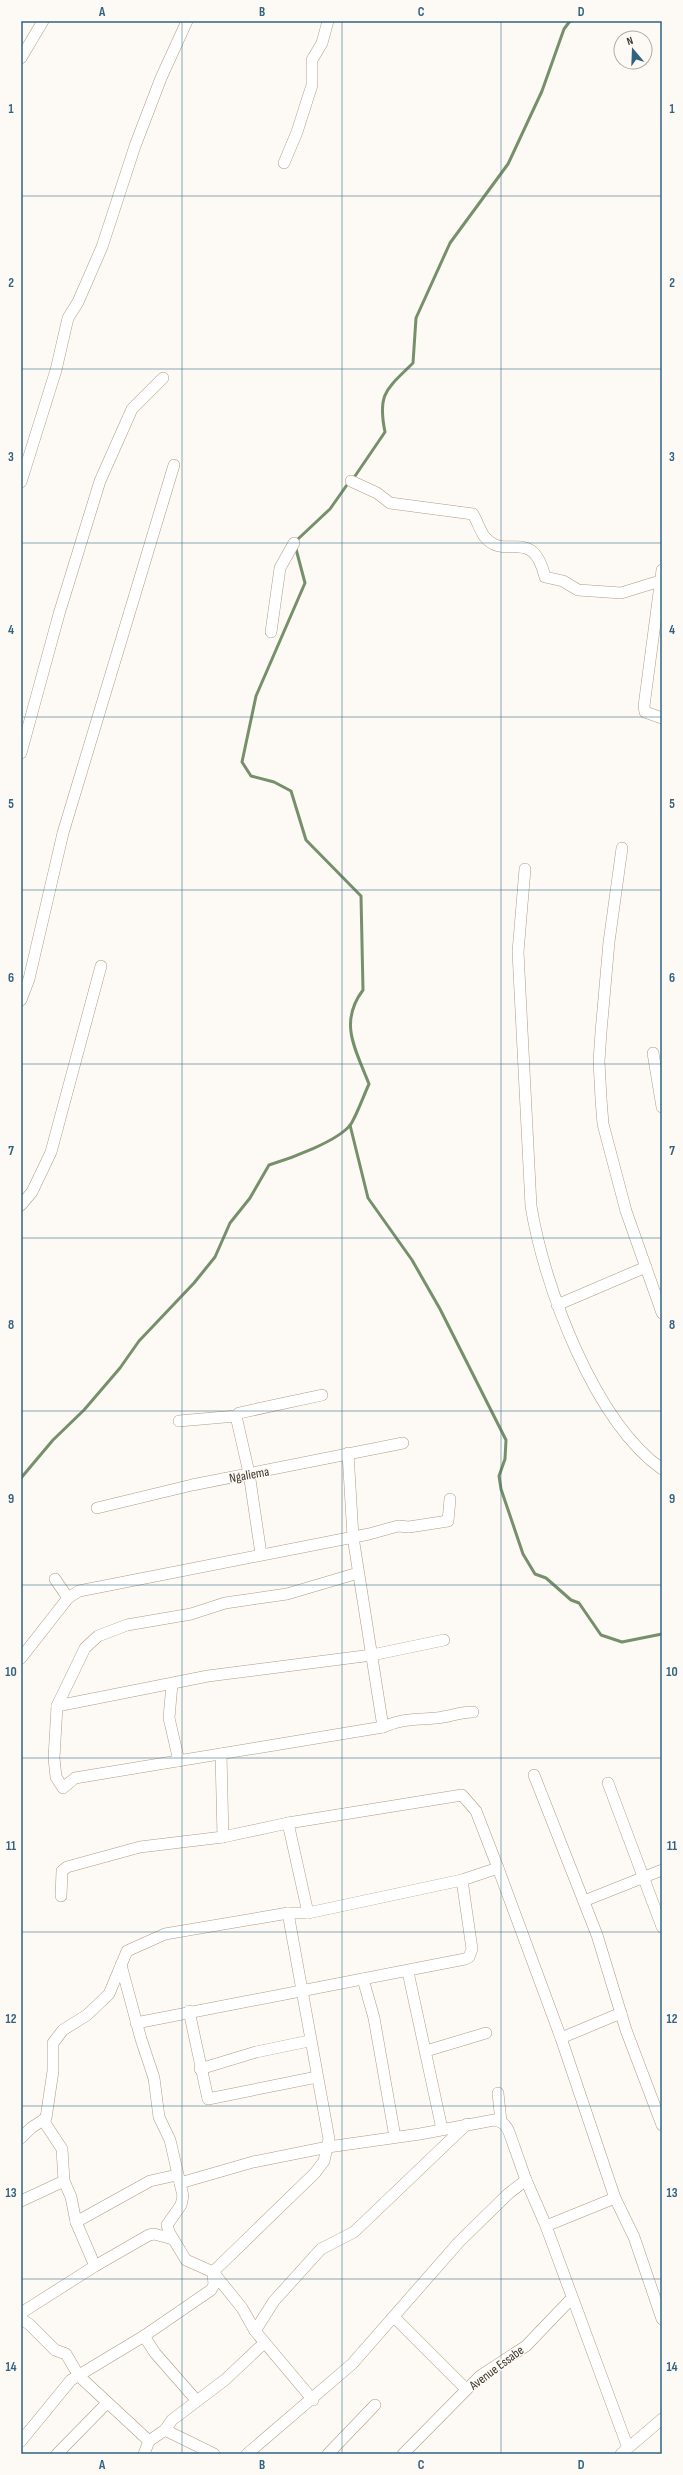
<svg xmlns="http://www.w3.org/2000/svg" width="683" height="2475" font-family="'Sofia Sans Condensed',sans-serif">
	<rect width="100%" height="100%" fill="#fdf9f4"/>
	<g fill="none" stroke-linecap="round" stroke-linejoin="round">
		<!-- stream -->
		<g stroke="#75906a" stroke-width="3">
			<path d="M353,479L385,432C377,393 387,389 413,363L416,318L450,243L508,164L542,91L564,29L570,21"/>
			<path d="M350,1125L368,1198L412,1260L440,1309L506,1440L505,1459L499,1476L501,1489L523,1554L535,1574L546,1578L571,1600L579,1603L601,1635L622,1642L662,1634"/>
			<path d="M21,1478L53,1440L84,1410L120,1368L139,1341L194,1283L215,1257L230,1223L250,1198L269,1165C289,1159 339,1141 351,1124C358,1112 363,1097 369,1084C356,1050 338,1023 363,990L361,896L306,840L291,791L274,782L251,776L242,762L256,696L305,583L296,549L298,539L330,509L349,482"/>
		</g>
		<!-- minor casing -->
		<g stroke="#af9c83" stroke-width="12">
			<g id="minor">
				<path d="M21,58L43,21"/>
				<path d="M284,163L297,132L312,85V60L322,43L328,21"/>
				<path d="M351,481L377,493L390,503L473,514C477,521 480,530 484,536C505,563 532,524 545,577L563,581L578,590L607,592L621,593L660,581"/>
				<path d="M21,482L56,370L68,318L78,302L102,247L135,146L161,78L187,21"/>
				<path d="M662,570L644,706L645,712L662,718"/>
				<path d="M271,632L280,568L294,543"/>
				<path d="M21,753L59,614L100,481L132,409L163,378"/>
				<path d="M622,848L609,942L601,1032L599,1061L601,1099L603,1124L626,1211L662,1313"/>
				<path d="M525,869L518,952L531,1206C544,1286 594,1421 662,1469"/>
				<path d="M21,1000L29,979L63,833L174,465"/>
				<path d="M653,1053L662,1107"/>
				<path d="M21,1205L32,1192L51,1152L101,966"/>
				<path d="M557,1305L646,1267"/>
				<path d="M179,1421L236,1416"/>
				<path d="M348,1453L353,1537L383,1727"/>
				<path d="M97,1508L192,1485L403,1443"/>
				<path d="M261,1554L249,1473L236,1416L239,1413L322,1395"/>
				<path d="M358,1573L287,1594L225,1603L191,1614L127,1625L98,1636L85,1648L57,1706L54,1758L56,1777L63,1788L75,1778L383,1727C405,1718 414,1720 436,1718C449,1717 459,1712 473,1712"/>
				<path d="M55,1579L68,1598L79,1591L369,1534L398,1526L409,1527L448,1521L450,1499"/>
				<path d="M21,1658L68,1598"/>
				<path d="M172,1684L169,1718L179,1761"/>
				<path d="M57,1706L208,1676L372,1655L444,1640"/>
				<path d="M221,1754L223,1837"/>
				<path d="M534,1775L597,1935L626,2030L662,2125"/>
				<path d="M608,1783L662,1927"/>
				<path d="M288,1823L462,1795L476,1811L498,1868"/>
				<path d="M462,1880L498,1868L561,2038L615,2198L634,2237L662,2319"/>
				<path d="M61,1896L62,1871L67,1867L140,1847L223,1837L288,1823L308,1913"/>
				<path d="M584,1901L662,1870"/>
				<path d="M121,1965L141,2039L154,2078L159,2117L170,2140L183,2196L181,2205L167,2225L169,2232L186,2260L213,2272L242,2308L255,2331"/>
				<path d="M408,1972L442,2129"/>
				<path d="M363,1979L374,2018L395,2137"/>
				<path d="M189,2011L208,2099L317,2077"/>
				<path d="M561,2038L621,2013"/>
				<path d="M426,2051L486,2033"/>
				<path d="M200,2069L256,2052L309,2041"/>
				<path d="M498,2093L501,2122"/>
				<path d="M43,2120L62,2149L64,2181L71,2197L76,2222L95,2266"/>
				<path d="M21,2138L31,2128L46,2118L53,2071V2043L63,2030L87,2015L109,1994L127,1951L165,1934L288,1913H308L462,1880L472,1949L469,1957L465,1959L136,2023"/>
				<path d="M180,2183L253,2162L328,2147L420,2134L494,2120C502,2122 506,2124 509,2132L526,2180L546,2226L628,2448"/>
				<path d="M21,2201L64,2181"/>
				<path d="M76,2222L150,2181L177,2175"/>
				<path d="M546,2226L615,2198"/>
				<path d="M21,2313L95,2266L149,2235L154,2234L173,2239"/>
				<path d="M395,2318L466,2389"/>
				<path d="M21,2319L29,2324L55,2350L66,2354L79,2376L149,2441"/>
				<path d="M144,2336L155,2353L197,2401"/>
				<path d="M313,2400L255,2331L274,2301L321,2249L354,2232L467,2124"/>
				<path d="M165,2430L214,2454"/>
				<path d="M21,2441L71,2380L144,2336L211,2290L214,2285L213,2272L315,2173L324,2161L329,2139L288,1913"/>
				<path d="M57,2454L107,2403"/>
				<path d="M144,2454L149,2441L165,2430L172,2420L226,2379L264,2343"/>
				<path d="M247,2454L352,2364L459,2242L508,2194L526,2180"/>
				<path d="M328,2454L375,2405"/>
				<path d="M403,2454L480,2376L526,2346L572,2298"/>
				<path d="M621,2454L662,2419"/>
			</g>
		</g>
		<!-- minor -->
		<use href="#minor" stroke="#fff" stroke-width="11"/>
	</g>
	<!-- grid -->
	<path fill="none" stroke="#316280" stroke-width="1" stroke-opacity="0.55" d="M182,21V2454M342,21V2454M501,21V2454M21,196H662M21,369H662M21,543H662M21,717H662M21,890H662M21,1064H662M21,1238H662M21,1411H662M21,1585H662M21,1758H662M21,1932H662M21,2106H662M21,2279H662"/>
	<g text-anchor="middle" stroke-width="3" stroke-linejoin="round" paint-order="stroke">
		<!-- street labels -->
		<g font-size="13" fill="#3f372d" stroke="#fdf9f4">
			<text transform="translate(249 1474) rotate(-10)" y="5">Ngaliema</text>
			<text transform="translate(496 2367) rotate(-37)" y="5">Avenue Essabe</text>
		</g>
	</g>
	<!-- border -->
	<rect width="683" height="2475" fill="none" stroke="#fdf9f4" stroke-width="44"/>
	<!-- north arrow -->
	<g transform="translate(633 50) rotate(341)"><circle r="19" fill="#fdf9f4" stroke="#b1aba4"/>
	<path d="M0-3L7 15L0 10L-7 15Z" fill="#316280"/>
	<text y="-6" font-size="11" font-weight="bold" text-anchor="middle" fill="#3f372d">N</text>
	</g>
	<rect x="22" y="22" width="639" height="2431" fill="none" stroke="#316280" stroke-width="1.5"/>
	<g font-size="13" text-anchor="middle" font-weight="bold" fill="#316280">
		<text x="102" y="16">A</text>
		<text x="262" y="16">B</text>
		<text x="421" y="16">C</text>
		<text x="581" y="16">D</text>
		<text x="11" y="113">1</text>
		<text x="672" y="113">1</text>
		<text x="11" y="287">2</text>
		<text x="672" y="287">2</text>
		<text x="11" y="461">3</text>
		<text x="672" y="461">3</text>
		<text x="11" y="634">4</text>
		<text x="672" y="634">4</text>
		<text x="11" y="808">5</text>
		<text x="672" y="808">5</text>
		<text x="11" y="982">6</text>
		<text x="672" y="982">6</text>
		<text x="11" y="1155">7</text>
		<text x="672" y="1155">7</text>
		<text x="11" y="1329">8</text>
		<text x="672" y="1329">8</text>
		<text x="11" y="1503">9</text>
		<text x="672" y="1503">9</text>
		<text x="11" y="1676">10</text>
		<text x="672" y="1676">10</text>
		<text x="11" y="1850">11</text>
		<text x="672" y="1850">11</text>
		<text x="11" y="2023">12</text>
		<text x="672" y="2023">12</text>
		<text x="11" y="2197">13</text>
		<text x="672" y="2197">13</text>
		<text x="11" y="2371">14</text>
		<text x="672" y="2371">14</text>
		<text x="102" y="2469">A</text>
		<text x="262" y="2469">B</text>
		<text x="421" y="2469">C</text>
		<text x="581" y="2469">D</text>
	</g>
</svg>
